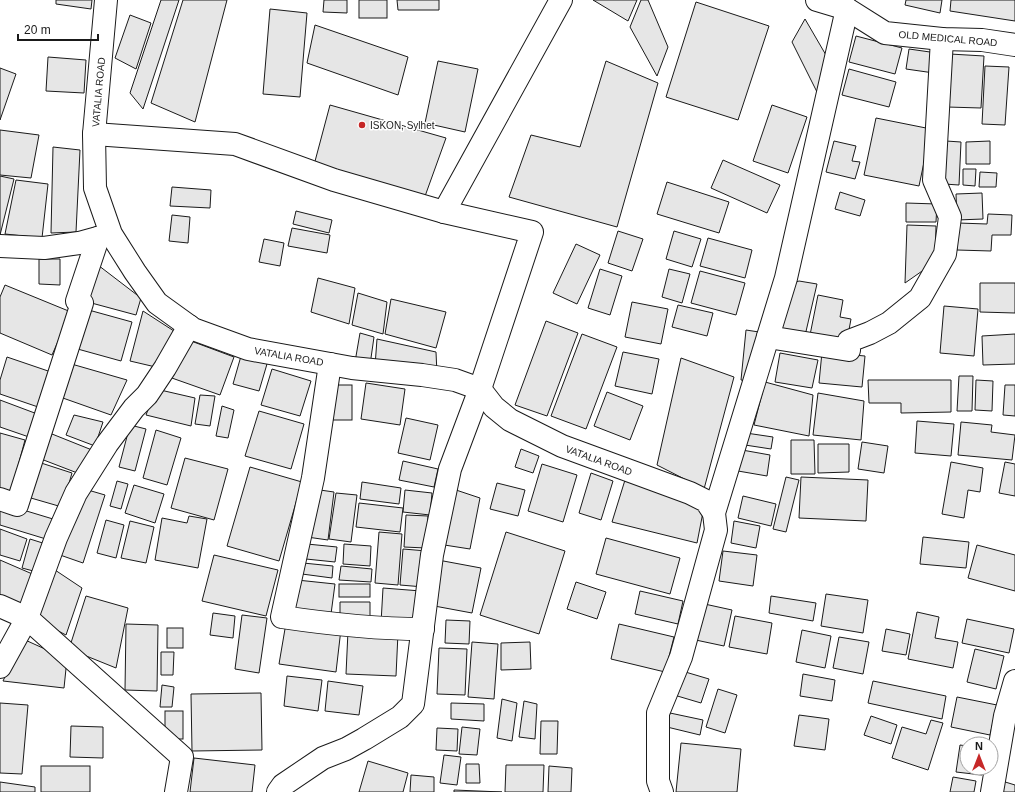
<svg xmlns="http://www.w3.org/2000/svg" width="1015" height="792" font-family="Helvetica,sans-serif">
	<rect width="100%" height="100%" fill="#fff"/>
	<!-- building -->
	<g fill="#e6e6e6" stroke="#1a1a1a">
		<path d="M56,0H92L91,9L56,4Z"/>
		<path d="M161,0H179L143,109L130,93Z"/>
		<path d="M183,0H227L195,122L151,103Z"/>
		<path d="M324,0H347V13L323,12Z"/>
		<rect x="359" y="0" width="28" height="18"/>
		<path d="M397,0H439V10H398Z"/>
		<path d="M593,0H637L628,21Z"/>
		<path d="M641,0H648L668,47L657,76L630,27Z"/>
		<path d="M906,0H942L940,13L905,5Z"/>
		<path d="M951,0H1015V21L950,11Z"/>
		<path d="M696,2L769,26L738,120L666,97Z"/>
		<path d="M270,9L307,13L300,97L263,94Z"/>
		<path d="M130,15L151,23L136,69L115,58Z"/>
		<path d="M805,19L830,62L818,94L792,42Z"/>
		<path d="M315,25L408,57L398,95L307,63Z"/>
		<path d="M856,36L902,48L895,74L849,62Z"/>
		<path d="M909,49L937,53L934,73L906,69Z"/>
		<path d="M950,54L984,56L981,108L947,107Z"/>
		<path d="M48,57L86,60L84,93L46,91Z"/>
		<path d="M438,61L478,69L465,132L425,123Z"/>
		<path d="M606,61L658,83L617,227L509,197L531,135L580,147Z"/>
		<path d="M985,66L1009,67L1005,125L982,124Z"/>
		<path d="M0,68L16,74L0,120Z"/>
		<path d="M849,69L896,82L889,107L842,95Z"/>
		<path d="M330,105L446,138L424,199L314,165Z"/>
		<path d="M772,105L807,117L788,173L753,161Z"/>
		<path d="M876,118L931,129L919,186L864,175Z"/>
		<path d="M0,130L39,135L31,178L0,175Z"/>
		<path d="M834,141L856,146L852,161L860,162L855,179L826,172Z"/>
		<path d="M946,141L961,142L959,185L944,184Z"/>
		<path d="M990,141V164H966V142Z"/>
		<path d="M53,147L80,150L76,232L51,233Z"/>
		<path d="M723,160L780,185L767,213L711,188Z"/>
		<path d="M963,169H976L975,186L963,185Z"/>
		<path d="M980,172L997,173L996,187H979Z"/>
		<path d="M0,176L14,179L0,235Z"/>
		<path d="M16,180L48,184L42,238L5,234Z"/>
		<path d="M667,182L729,202L719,233L657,214Z"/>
		<path d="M172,187L211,190L210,208L170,206Z"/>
		<path d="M840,192L865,200L860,216L835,209Z"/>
		<path d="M982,193L983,219L957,220L956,194Z"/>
		<path d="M906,203L937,204L936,222H906Z"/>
		<path d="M296,211L332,220L329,233L293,224Z"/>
		<path d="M988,214L1012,215L1011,235H992L991,251L957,250L958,223L987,224Z"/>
		<path d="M172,215L190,217L188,243L169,241Z"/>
		<path d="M907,225L936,226L935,262L905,283Z"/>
		<path d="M292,228L330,235L327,253L288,246Z"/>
		<path d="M618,231L643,239L632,271L608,263Z"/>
		<path d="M674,231L701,239L692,267L666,259Z"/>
		<path d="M708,238L752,250L745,278L700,266Z"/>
		<path d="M264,239L284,243L280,266L259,262Z"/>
		<path d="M576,244L600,255L577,304L553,293Z"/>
		<path d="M39,259H60V285L39,284Z"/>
		<path d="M94,262L141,298L136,315L84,301Z"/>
		<path d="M600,269L622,276L610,315L588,308Z"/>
		<path d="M669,269L690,274L682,303L662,297Z"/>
		<path d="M700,271L745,283L736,315L691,303Z"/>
		<path d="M318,278L355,288L349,324L311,312Z"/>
		<path d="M799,281L817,284L804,340L774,333L785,286Z"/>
		<path d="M980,283H1015V313L980,312Z"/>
		<path d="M5,285L71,312L52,355L0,333V297Z"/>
		<path d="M358,293L387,302L383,334L352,325Z"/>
		<path d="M818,295L843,300L840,317L851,319L846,346L809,340Z"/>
		<path d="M391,299L446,312L436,348L385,334Z"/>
		<path d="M632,302L668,309L661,344L625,337Z"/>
		<path d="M678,305L713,313L707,336L672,327Z"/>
		<path d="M944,306L978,309L974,356L940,353Z"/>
		<path d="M85,309L132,322L121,361L74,348Z"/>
		<path d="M143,311L177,333L160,368L130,361Z"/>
		<path d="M546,321L578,333L547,416L515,405Z"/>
		<path d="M746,330L759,332L753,382L741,380Z"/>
		<path d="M360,333L374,337L370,365L355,362Z"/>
		<path d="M582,334L617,347L586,429L551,416Z"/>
		<path d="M1015,334V364L983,365L982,336Z"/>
		<path d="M183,338L234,357L220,395L169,377Z"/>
		<path d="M377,339L436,352L437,374L375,366Z"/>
		<path d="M623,352L659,359L652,394L615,386Z"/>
		<path d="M822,352L865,356L862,387L819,383Z"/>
		<path d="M780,353L818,360L812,388L775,382Z"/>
		<path d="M241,356L267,364L259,391L233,384Z"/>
		<path d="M7,357L54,373L44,409L0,394V380Z"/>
		<path d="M681,358L734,377L704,489L657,465Z"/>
		<path d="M68,363L127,380L111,415L60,397Z"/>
		<path d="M272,369L311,381L300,416L261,405Z"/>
		<path d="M959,376H973L972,411H957Z"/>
		<path d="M868,380H951V412L901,413V403H869Z"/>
		<path d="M976,380L993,381L992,411L975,410Z"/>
		<path d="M765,382L813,395L809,436L754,425Z"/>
		<path d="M366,383L405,389L400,425L361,419Z"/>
		<rect x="328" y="385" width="24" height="35"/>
		<path d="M1005,385H1015V416L1003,415Z"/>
		<path d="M156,389L195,398L191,426L146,415Z"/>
		<path d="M607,392L643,406L630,440L594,426Z"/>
		<path d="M818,393L864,401L861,440L813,435Z"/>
		<path d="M200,395L215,396L210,426L195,424Z"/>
		<path d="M0,400L40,415L29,437L0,427Z"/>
		<path d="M222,406L234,410L228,438L216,436Z"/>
		<path d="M259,411L304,424L291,469L245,456Z"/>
		<path d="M74,415L103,422L95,446L66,435Z"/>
		<path d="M406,418L438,425L430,460L398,453Z"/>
		<path d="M917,421L954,424L951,456L915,453Z"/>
		<path d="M961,422L992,425L991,432L1015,435L1012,460L958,455Z"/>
		<path d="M130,425L146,429L135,471L119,467Z"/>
		<path d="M156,430L181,438L167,485L143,478Z"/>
		<path d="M0,433L25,440L10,496L0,492Z"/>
		<path d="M746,433L773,437L771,449L745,445Z"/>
		<path d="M52,434L92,450L80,474L41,459Z"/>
		<path d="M791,440H814L815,474H791Z"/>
		<path d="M862,442L888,446L884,473L858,469Z"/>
		<path d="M818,444H849V472L818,473Z"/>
		<path d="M521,449L539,456L533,473L515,467Z"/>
		<path d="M742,450L770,455L767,476L738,471Z"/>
		<path d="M185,458L228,469L214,520L171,508Z"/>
		<path d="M35,461L72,473L62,507L24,496Z"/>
		<path d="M403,461L438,469L434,487L399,480Z"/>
		<path d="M951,462L983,468L980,492L968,490L964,518L942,514Z"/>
		<path d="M1005,462L1015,464V496L999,493Z"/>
		<path d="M542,464L577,475L563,522L528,511Z"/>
		<path d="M250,467L302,482L279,561L227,546Z"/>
		<path d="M591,473L613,481L601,520L579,513Z"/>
		<path d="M786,477L799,480L786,532L773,529Z"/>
		<path d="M801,477L868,480L866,521L799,518Z"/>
		<path d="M625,480L704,507L697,543L612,522Z"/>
		<path d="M117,481L128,484L121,509L110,506Z"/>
		<path d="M362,482L401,488L399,504L360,499Z"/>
		<path d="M497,483L525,490L518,516L490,509Z"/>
		<path d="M134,485L164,494L155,523L125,513Z"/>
		<path d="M81,488L105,495L83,563L60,555Z"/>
		<path d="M450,488L480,498L470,549L438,544Z"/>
		<path d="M313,489L334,492L328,540L307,537Z"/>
		<path d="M405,490L432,493L430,515L403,512Z"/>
		<path d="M336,493L357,495L351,542L329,539Z"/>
		<path d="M743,496L776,504L771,526L738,518Z"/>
		<path d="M0,503L53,519L46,539L0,525Z"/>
		<path d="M359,503L403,508L400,532L356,527Z"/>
		<path d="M406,515L428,516L426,548L404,547Z"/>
		<path d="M189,516L207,519L198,568L155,560L162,518L187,523Z"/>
		<path d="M106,520L124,525L116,558L97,553Z"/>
		<path d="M130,521L154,527L146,563L121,558Z"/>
		<path d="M734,521L760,526L756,548L731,543Z"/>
		<path d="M0,529L27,539L20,561L0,555Z"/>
		<path d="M379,532L402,534L398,585L375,583Z"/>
		<path d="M506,532L565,551L539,634L480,615Z"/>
		<path d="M923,537L969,542L966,568L920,564Z"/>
		<path d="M606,538L680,558L670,594L596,574Z"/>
		<path d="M30,539L49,545L41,573L22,568Z"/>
		<path d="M307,544L337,547L335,562L306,559Z"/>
		<path d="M344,544L371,546L370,566L343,564Z"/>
		<path d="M977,545L1015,555V591L968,578Z"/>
		<path d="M403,549L427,551L424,587L400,585Z"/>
		<path d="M723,551L757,555L753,586L719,581Z"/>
		<path d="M214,555L278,570L266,616L202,601Z"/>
		<path d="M0,560L37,576L23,611L0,601Z"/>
		<path d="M438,560L481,568L472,613L429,605Z"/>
		<path d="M303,563L333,566L332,578L302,574Z"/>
		<path d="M341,566L372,569L371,582L339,580Z"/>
		<path d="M55,570L82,588L66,635L37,620Z"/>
		<path d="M297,580L335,584L331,614L294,610Z"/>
		<path d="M576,582L606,592L597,619L567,609Z"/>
		<rect x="339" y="584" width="31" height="13"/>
		<path d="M383,588L421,591L418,625L381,623Z"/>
		<path d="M640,591L683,601L678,624L635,614Z"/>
		<path d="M826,594L868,600L863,633L821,626Z"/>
		<path d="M86,596L128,608L116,668L69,649Z"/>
		<path d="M771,596L816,603L813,621L769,613Z"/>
		<path d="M340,602H370V623L340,622Z"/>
		<path d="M700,603L732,610L724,646L691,639Z"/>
		<path d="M917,612L939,617L935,638L958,642L953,668L908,659Z"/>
		<path d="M213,613L235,616L233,638L210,635Z"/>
		<path d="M242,615L267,618L259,673L235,669Z"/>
		<path d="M735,616L772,623L767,654L729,647Z"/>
		<path d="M967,619L1014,629L1009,653L962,643Z"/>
		<path d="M446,620L470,621L469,644L445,643Z"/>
		<path d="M286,623L341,629L336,672L279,664Z"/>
		<path d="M126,624L158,625L157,691L125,690Z"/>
		<path d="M619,624L674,637L665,672L611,659Z"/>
		<rect x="167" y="628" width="16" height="20"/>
		<path d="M886,629L910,634L906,655L882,651Z"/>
		<path d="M802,630L831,636L825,668L796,662Z"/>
		<path d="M348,631L398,633L396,676L346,674Z"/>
		<path d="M839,637L869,642L863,674L833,668Z"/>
		<path d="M23,639L67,659L64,688L3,681Z"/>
		<path d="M472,642L498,644L494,699L468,697Z"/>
		<path d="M530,642L531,669L501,670V643Z"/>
		<path d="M439,648L467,649L465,695L437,694Z"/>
		<path d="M975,649L1004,656L996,689L967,682Z"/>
		<path d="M161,652H174L173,675H161Z"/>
		<path d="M682,671L709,679L701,703L674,695Z"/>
		<path d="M803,674L835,680L832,701L800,696Z"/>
		<path d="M287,676L322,680L318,711L284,706Z"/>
		<path d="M328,681L363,686L359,715L325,711Z"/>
		<path d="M873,681L946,696L942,719L868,703Z"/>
		<path d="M162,685L174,687L172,707H160Z"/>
		<path d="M718,689L737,695L725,733L706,727Z"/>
		<path d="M261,693L262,750L192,751L191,694Z"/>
		<path d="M957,697L997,705L990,735L951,727Z"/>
		<path d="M502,699L517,703L512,741L497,738Z"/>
		<path d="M524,701L537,704L535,739L519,737Z"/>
		<path d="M0,703L28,705L22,774L0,773Z"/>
		<path d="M451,703L484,704V721L451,719Z"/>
		<rect x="165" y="711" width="18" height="28"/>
		<path d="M670,713L703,720L700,735L667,727Z"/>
		<path d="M799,715L829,719L825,750L794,746Z"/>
		<path d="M871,716L897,725L891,744L864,735Z"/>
		<path d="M931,720L943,723L928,770L892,758L902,727L926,734Z"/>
		<path d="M541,721H558L557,754H540Z"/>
		<path d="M71,726L103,727V758L70,757Z"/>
		<path d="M462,727L480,729L477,755L459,754Z"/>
		<path d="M437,728L458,729L457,751L436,750Z"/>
		<path d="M681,743L741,749L737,792H676Z"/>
		<path d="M960,745L967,746V768H984L982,775L956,772Z"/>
		<path d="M444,755L461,757L457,785L440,783Z"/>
		<path d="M194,758L255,765L252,792H190Z"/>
		<path d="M368,761L408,773L403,792H359Z"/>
		<path d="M466,764H479L480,783H466Z"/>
		<path d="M506,765H544L543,792H505Z"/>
		<rect x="41" y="766" width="49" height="26"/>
		<path d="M549,766L572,768L571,792H548Z"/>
		<path d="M411,775L434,777V792H410Z"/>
		<path d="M953,777L976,781L974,792H950Z"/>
		<path d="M1002,781L1015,785V792H999Z"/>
		<path d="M0,782L35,787V792H0Z"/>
		<path d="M454,790L502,792H454Z"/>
	</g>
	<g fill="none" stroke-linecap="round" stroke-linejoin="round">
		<!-- minor casing -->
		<g stroke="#1a1a1a" stroke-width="24">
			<g id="minor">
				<path d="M106,0L94,134L95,188L111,234L135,272L157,303L193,329L248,349L352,368L422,375L455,380L480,389L494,407L510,420L562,446L690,493L706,501L714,513"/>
				<path d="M817,0L847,9L885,33L942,39L982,40L1015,45"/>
				<path d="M94,134L235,144L334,180L444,212L532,232L480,389L450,469L432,555L413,704L400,717L364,739L346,749L323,758L283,785L278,792"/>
				<path d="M444,212L561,0"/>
				<path d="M0,246L44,248L79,243L108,235"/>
				<path d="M768,337L849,350V341L870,333L889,323L920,298L945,254L950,217L934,180L942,39"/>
				<path d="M330,364L313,478L282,617C329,624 375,629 423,629"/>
				<path d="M0,499L17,505L82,303L77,301L98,238"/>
				<path d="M0,606L27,618L182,757L176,792"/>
				<path d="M0,667L27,618L56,538L76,493L107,444L134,408L147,395L165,368L189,326"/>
				<path d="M662,792L658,781V713L681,657L716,530L714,513L786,278L847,9"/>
				<path d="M992,792L1005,716L1015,681"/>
			</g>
		</g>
		<!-- minor -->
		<use href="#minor" stroke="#fff" stroke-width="22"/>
	</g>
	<!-- markers -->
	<circle fill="#c62828" stroke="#fff" stroke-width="1.5" cx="362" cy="125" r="4"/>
	<g text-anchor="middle" stroke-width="3" stroke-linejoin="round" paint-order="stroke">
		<!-- street labels -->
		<g font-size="10" fill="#1a1a1a" stroke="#fff">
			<text transform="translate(948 38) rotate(5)" y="4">OLD MEDICAL ROAD</text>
			<text transform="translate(98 92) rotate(-85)" y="4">VATALIA ROAD</text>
			<text transform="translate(289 356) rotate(10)" y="4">VATALIA ROAD</text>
			<text transform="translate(599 460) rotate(20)" y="4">VATALIA ROAD</text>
		</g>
		<!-- poi labels -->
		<g font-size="10" fill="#1a1a1a" stroke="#fff" text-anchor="start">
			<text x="370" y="129">ISKON, Sylhet</text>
		</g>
	</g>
	<!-- north arrow -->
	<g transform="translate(979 756)"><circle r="19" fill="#ffffff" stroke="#a3a3a3"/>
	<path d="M0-3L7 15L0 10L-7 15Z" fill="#c62828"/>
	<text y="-6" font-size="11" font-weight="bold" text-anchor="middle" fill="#1a1a1a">N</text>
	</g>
	<!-- scale -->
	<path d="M18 34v6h80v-6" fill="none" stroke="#1a1a1a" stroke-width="2"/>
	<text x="24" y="34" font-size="12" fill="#1a1a1a" stroke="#ffffff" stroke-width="3" paint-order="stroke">20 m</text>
</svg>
